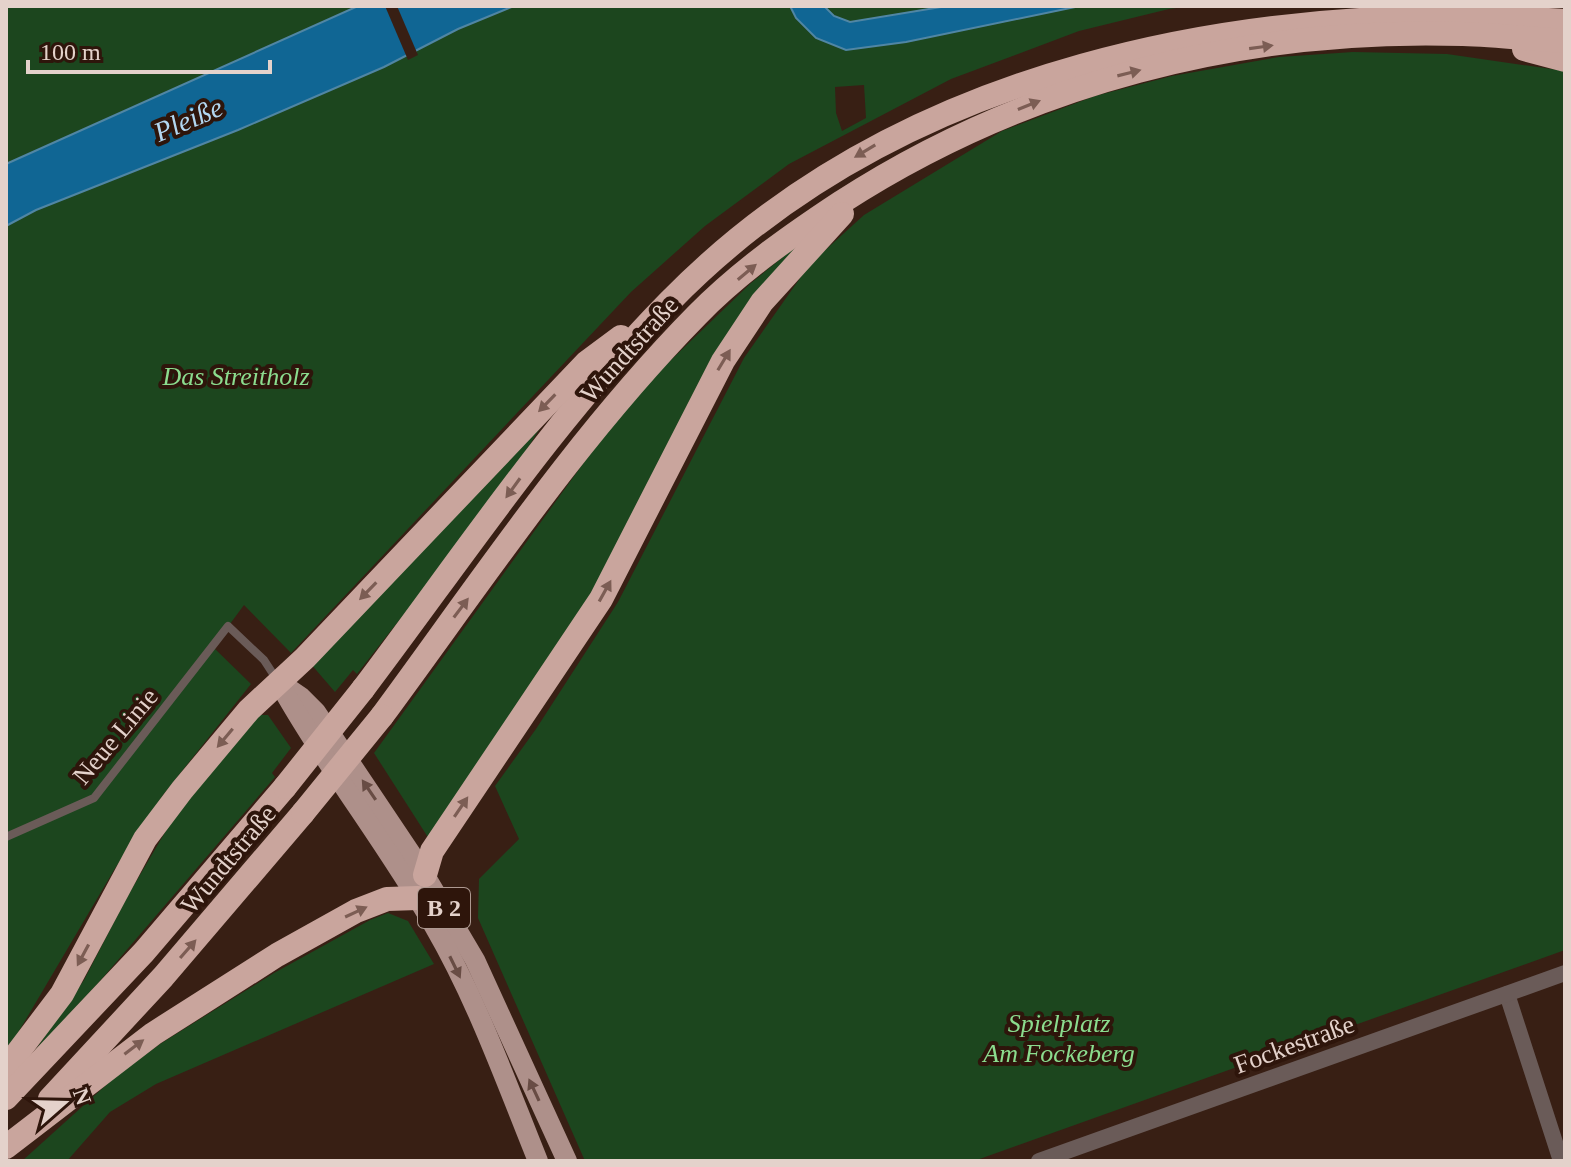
<svg xmlns="http://www.w3.org/2000/svg" width="1571" height="1167" font-family="Georgia,serif">
	<rect width="100%" height="100%" fill="#381f14"/>
	<!-- green -->
	<g fill="#1c461e" fill-rule="evenodd">
		<path d="M6,6H358L6,164Z"/>
		<path d="M514,6H790L796,18L846,50L906,42L1080,6H1191L1169,9L1079,31L951,79L789,164L705,226L631,292L291,653L244,605L213,647L251,684L163,795L114,870L6,1053V226L36,210L238,130L384,67L458,29ZM864,85L866,118L842,131L836,113L835,87Z"/>
		<path d="M824,6H947L850,22L834,16Z"/>
		<path d="M1353,52L1447,54L1565,71V950L974,1161H585L478,918L479,879L519,839L495,786L536,729L618,602L744,358L810,264L864,215L1002,131L1095,96L1172,76L1279,57Z"/>
		<path d="M810,235L594,595L431,842L374,753L598,443L644,386L751,283Z"/>
		<path d="M553,406C499,502 424,587 357,674L353,670L335,692L310,663Z"/>
		<path d="M257,715H268L291,748L272,773L275,777L100,981L34,1052L84,980L127,897L177,812Z"/>
		<path d="M388,913L408,921L434,964L156,1084L110,1112L67,1161H22L115,1077L160,1044L274,973L370,920Z"/>
	</g>
	<!-- water -->
	<g fill="#106694" stroke="#5086a4" stroke-width="2">
		<path d="M358,6H514L458,29L384,67L238,130L36,210L6,226V164Z"/>
		<path d="M790,6H824L834,16L850,22L947,6H1080L906,42L846,50L816,38L796,18Z"/>
	</g>
	<!-- pier -->
	<path fill="#381f14" d="M385,6H397L418,55L408,60Z"/>
	<g fill="none" stroke-linecap="round" stroke-linejoin="round">
		<!-- lane -->
		<path stroke="#6a5b58" stroke-width="8" d="M6,837L94,798L228,626L264,660L277,680"/>
		<!-- street -->
		<g stroke="#6a5b58" stroke-width="16">
			<path d="M1507,994L1561,1161"/>
			<path d="M1039,1161L1565,973"/>
		</g>
		<!-- primary -->
		<g stroke="#ae908a" stroke-width="20">
			<path d="M279,682L301,697L316,712L420,867L475,960L567,1161"/>
			<path d="M282,688C328,770 387,844 434,926C477,1000 506,1082 538,1161"/>
		</g>
		<!-- highway -->
		<g stroke="#c9a59d" stroke-width="24">
			<path d="M1524,49L1565,60"/>
			<path d="M363,689C462,558 554,419 669,302C898,67 1245,0 1565,21"/>
			<path d="M382,716C483,579 577,437 697,315C739,272 790,236 840,203C1025,83 1243,27 1463,34C1497,35 1531,39 1565,41"/>
			<path d="M425,875L432,851L601,599L723,361L762,302L842,214"/>
			<path d="M6,1068L62,994L145,839L182,790L249,710L305,658L586,363L621,337"/>
			<path d="M6,1098L144,952L285,787"/>
			<path d="M50,1099L163,977L303,813"/>
			<path d="M6,1147L153,1034L277,955L356,911L387,899L418,898"/>
		</g>
		<!-- highway-bridge -->
		<g stroke="#c9a59d" stroke-width="24">
			<path d="M285,787L363,689"/>
			<path d="M303,813L382,716"/>
		</g>
	</g>
	<!-- one-way arrows -->
	<defs><path id="oneway-solid" d="M-6-.8H1V-3.2L6.5 0L1 3.2V.8H-6Z" transform="scale(2)"/></defs>
	<g fill="#7c5d54">
		<use href="#oneway-solid" transform="translate(1261 47) rotate(-8)"/>
		<use href="#oneway-solid" transform="translate(1129 73) rotate(-14)"/>
		<use href="#oneway-solid" transform="translate(1029 105) rotate(-22)"/>
		<use href="#oneway-solid" transform="translate(865 151) rotate(149)"/>
		<use href="#oneway-solid" transform="translate(747 272) rotate(-40)"/>
		<use href="#oneway-solid" transform="translate(724 360) rotate(-59)"/>
		<use href="#oneway-solid" transform="translate(547 403) rotate(134)"/>
		<use href="#oneway-solid" transform="translate(513 488) rotate(126)"/>
		<use href="#oneway-solid" transform="translate(368 591) rotate(134)"/>
		<use href="#oneway-solid" transform="translate(605 591) rotate(-61)"/>
		<use href="#oneway-solid" transform="translate(461 608) rotate(-53)"/>
		<use href="#oneway-solid" transform="translate(225 738) rotate(130)"/>
		<use href="#oneway-solid" transform="translate(461 807) rotate(-56)"/>
		<use href="#oneway-solid" transform="translate(356 912) rotate(-25)"/>
		<use href="#oneway-solid" transform="translate(188 949) rotate(-49)"/>
		<use href="#oneway-solid" transform="translate(83 955) rotate(118)"/>
		<use href="#oneway-solid" transform="translate(134 1047) rotate(-37)"/>
	</g>
	<g fill="#684c44">
		<use href="#oneway-solid" transform="translate(369 790) rotate(-124)"/>
		<use href="#oneway-solid" transform="translate(455 967) rotate(64)"/>
		<use href="#oneway-solid" transform="translate(534 1090) rotate(-115)"/>
	</g>
	<g text-anchor="middle" stroke-width="8" stroke-linejoin="round" paint-order="stroke">
		<!-- shield labels -->
		<rect fill="#2e150b" stroke="#ad9991" stroke-width="2" x="418" y="888" width="52" height="40" rx="6"/>
		<g font-size="24" font-weight="bold" fill="#e4d2cb">
			<text x="444" y="916">B 2</text>
		</g>
		<!-- street labels -->
		<g font-size="26" fill="#e4d2cb" stroke="#2e150b">
			<text transform="translate(629 349) rotate(-48)" y="9">Wundtstraße</text>
			<text transform="translate(115 736) rotate(-50)" y="9">Neue Linie</text>
			<text transform="translate(228 859) rotate(-50)" y="9">Wundtstraße</text>
			<text transform="translate(1294 1044) rotate(-20)" y="9">Fockestraße</text>
		</g>
		<!-- park labels -->
		<g font-size="26" font-style="italic" fill="#8bdc8e" stroke="#2e150b">
			<text x="236" y="385">Das Streitholz</text>
			<text x="1059" y="1032">Spielplatz<tspan x="1059" dy="30">Am Fockeberg</tspan></text>
		</g>
		<!-- water labels -->
		<g font-size="28" font-style="italic" fill="#b2d7f1" stroke="#2e150b">
			<text transform="translate(188 119) rotate(-23)" y="10">Pleiße</text>
		</g>
	</g>
	<!-- border -->
	<rect width="1571" height="1167" fill="none" stroke="#e4d2cb" stroke-width="16"/>
	<!-- north arrow -->
	<g transform="translate(64 1103) rotate(70)" stroke="#2e150b" stroke-width="6" paint-order="stroke">
	<path d="M0-6L14 30L0 20L-14 30Z" fill="#e4d2cb"/>
	<text y="-12" font-size="22" font-weight="bold" text-anchor="middle" fill="#e4d2cb">N</text>
	</g>
	<!-- scale -->
	<path d="M28 60v12h242v-12" fill="none" stroke="#e4d2cb" stroke-width="4"/>
	<text x="40" y="60" font-size="24" fill="#e4d2cb" stroke="#2e150b" stroke-width="6" paint-order="stroke">100 m</text>
</svg>
